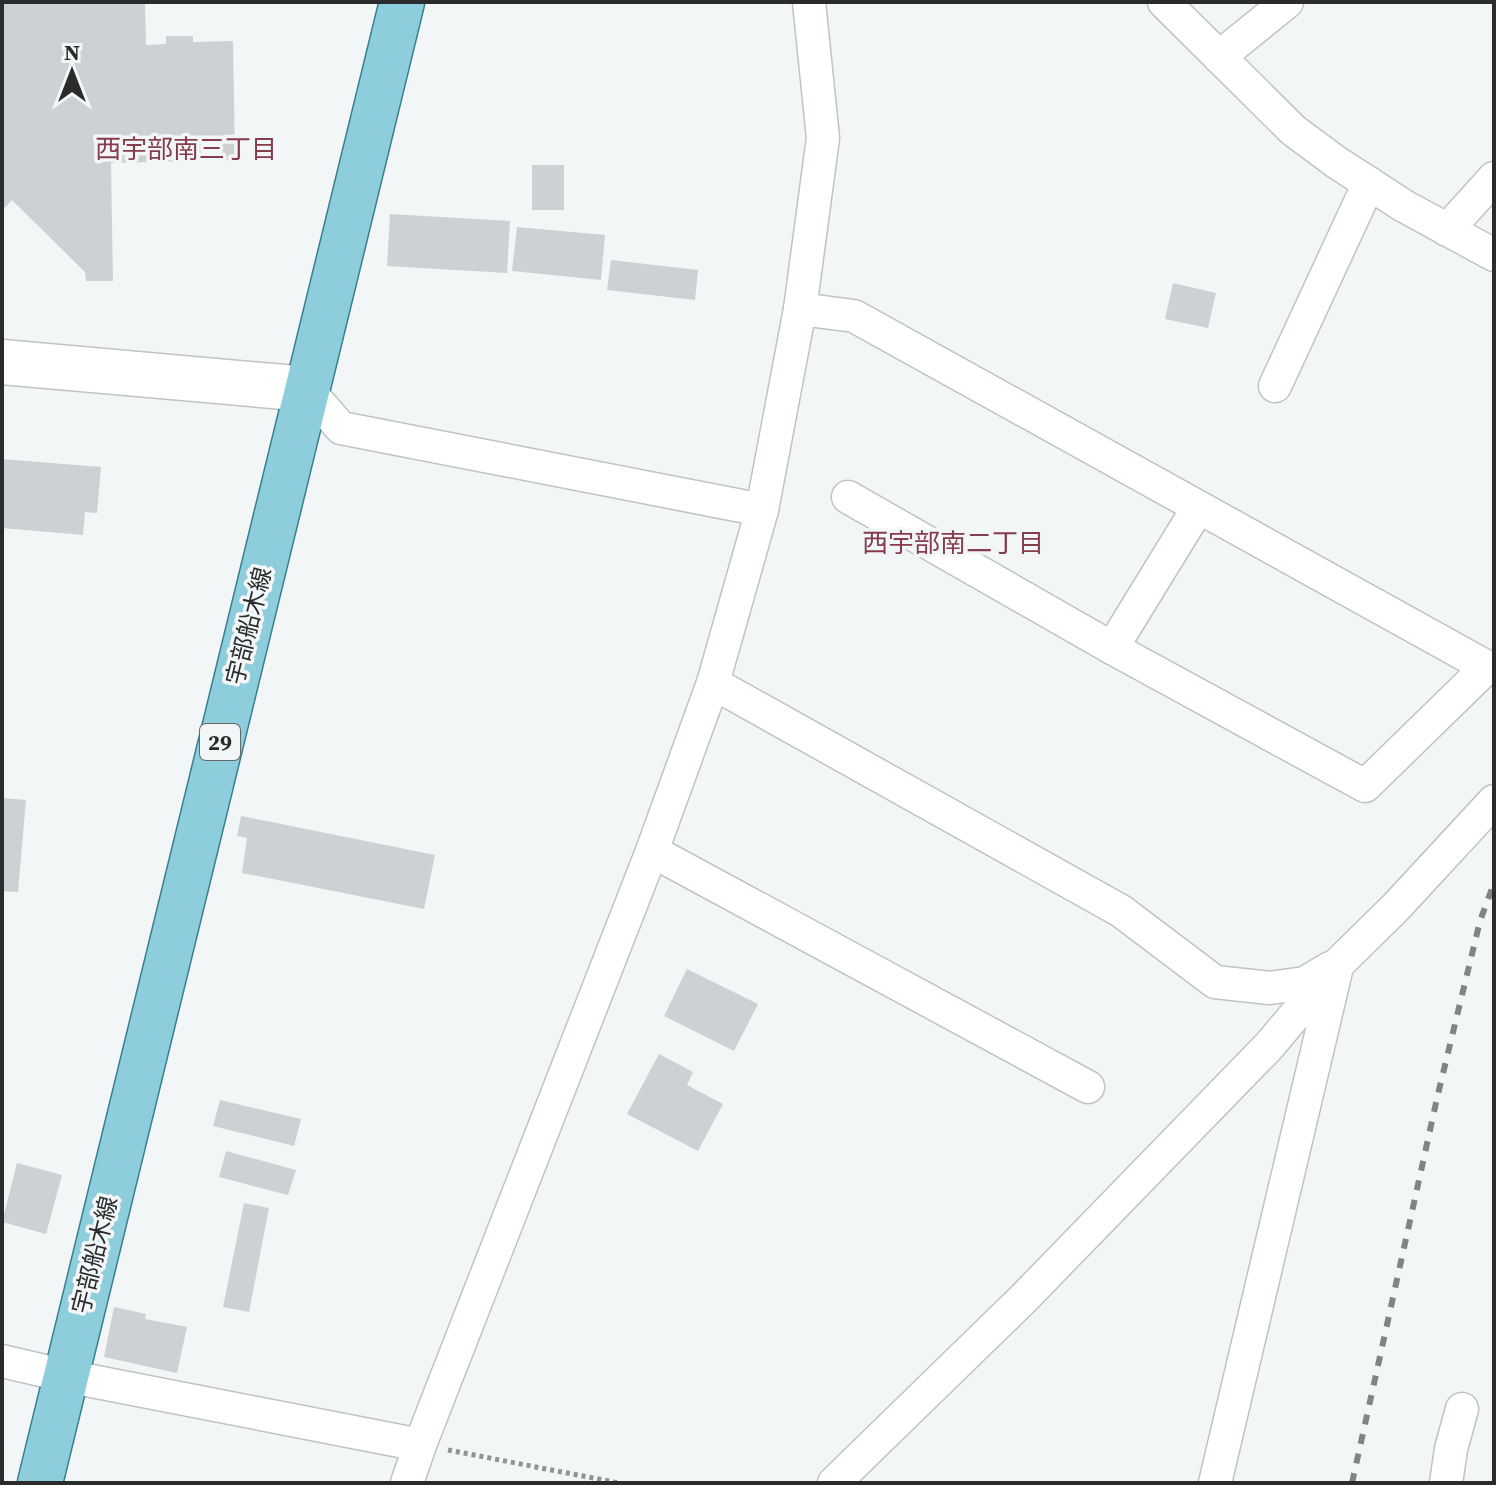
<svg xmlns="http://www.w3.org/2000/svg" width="1496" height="1485" font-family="'Source Serif 4','Noto Sans JP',serif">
	<rect width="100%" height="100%" fill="#f2f6f7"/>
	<!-- building -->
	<g fill="#ced1d3">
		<path d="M2,2H145L146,45L166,44V36H193V42L233,41L235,160L111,163L113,281H86L85,272L12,200L5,208L2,205Z"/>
		<rect x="532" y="165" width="32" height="45"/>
		<path d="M390,214L510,221L507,273L387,266Z"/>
		<path d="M517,227L605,235L601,280L512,271Z"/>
		<path d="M611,260L698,270L695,300L607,290Z"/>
		<path d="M1173,283L1216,293L1208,328L1165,319Z"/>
		<path d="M2,459L101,467L97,513L85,512L83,535L2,528Z"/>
		<path d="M2,798L26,800L18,892L2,891Z"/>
		<path d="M241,816L435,855L424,909L242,873L247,838L237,836Z"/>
		<path d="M687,969L758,1004L734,1051L664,1016Z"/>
		<path d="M659,1054L693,1072L687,1085L723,1104L698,1151L627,1114Z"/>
		<path d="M220,1100L301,1119L294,1146L213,1126Z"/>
		<path d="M226,1151L296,1170L288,1195L219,1177Z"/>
		<path d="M17,1163L62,1175L46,1234L2,1222Z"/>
		<path d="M244,1203L269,1208L249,1312L223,1307Z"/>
		<path d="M114,1307L146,1314L145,1319L187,1327L177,1373L104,1357Z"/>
	</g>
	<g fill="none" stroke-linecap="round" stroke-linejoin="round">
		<!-- street casing -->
		<g stroke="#bfc3c4" stroke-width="35">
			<g id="street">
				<path d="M1164,2L1293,130L1336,162L1404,206L1494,255"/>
				<path d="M1219,57L1287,2"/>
				<path d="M1447,230L1494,178"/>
				<path d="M800,309L854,316L1487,667L1365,786L1112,648L848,497"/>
				<path d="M1275,386L1369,183"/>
				<path d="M307,389L341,428L762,510"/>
				<path d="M1112,648L1198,508"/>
				<path d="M713,683L1121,911L1215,982L1270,988L1305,983L1330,968"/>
				<path d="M652,851L1088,1087"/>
				<path d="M2,1361L66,1376L420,1445"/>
				<path d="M407,1483L420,1445L652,851L713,683L762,510L800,309L823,138L809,2"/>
				<path d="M834,1483L1023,1299L1269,1046L1338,964L1396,907L1494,801"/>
				<path d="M1215,1483L1336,971"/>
				<path d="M1446,1483L1451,1449L1462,1409"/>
			</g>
		</g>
		<!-- secondary casing -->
		<g stroke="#bfc3c4" stroke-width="47">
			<path id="secondary" d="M2,362L307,389"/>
		</g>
		<!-- primary casing -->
		<g stroke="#397f8f" stroke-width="47">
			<path id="primary" d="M40,1483L402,2"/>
		</g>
		<!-- path -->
		<path stroke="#909293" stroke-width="5" stroke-dasharray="4 4" stroke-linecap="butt" d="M448,1450L619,1483"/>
		<!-- street -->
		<use href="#street" stroke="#fff" stroke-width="32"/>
		<!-- secondary -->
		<use href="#secondary" stroke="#fff" stroke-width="44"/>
		<!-- primary -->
		<use href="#primary" stroke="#8dcddc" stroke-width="44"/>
		<!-- rail -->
		<path stroke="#818485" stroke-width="6" stroke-dasharray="10 10" stroke-linecap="butt" d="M1352,1483L1438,1094L1480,921L1494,883"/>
	</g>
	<g text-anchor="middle" stroke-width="7" stroke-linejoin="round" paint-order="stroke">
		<!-- shield labels -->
		<rect fill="#f2f6f7" stroke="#666869" stroke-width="2" x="200" y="724" width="40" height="36" rx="6"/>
		<g font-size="22" font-weight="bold" fill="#2a2b2c">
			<text x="220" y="750">29</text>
		</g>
		<!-- street labels -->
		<g font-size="24" fill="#2a2b2c" stroke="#f2f6f7">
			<text transform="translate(249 626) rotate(-76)" y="8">宇部船木線</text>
			<text transform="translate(95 1255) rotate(-76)" y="8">宇部船木線</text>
		</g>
		<!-- neighbourhood labels -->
		<g font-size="26" fill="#853d4e" stroke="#f2f6f7">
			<text x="186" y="158">西宇部南三丁目</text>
			<text x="953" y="552">西宇部南二丁目</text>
		</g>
	</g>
	<!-- border -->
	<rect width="1496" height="1485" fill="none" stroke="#2a2b2c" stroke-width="8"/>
	<!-- north arrow -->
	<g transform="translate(72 72)" stroke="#f2f6f7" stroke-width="6" paint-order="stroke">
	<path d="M0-6L14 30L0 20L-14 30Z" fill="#2a2b2c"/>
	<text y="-12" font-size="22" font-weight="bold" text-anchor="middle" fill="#2a2b2c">N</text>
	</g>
</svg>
